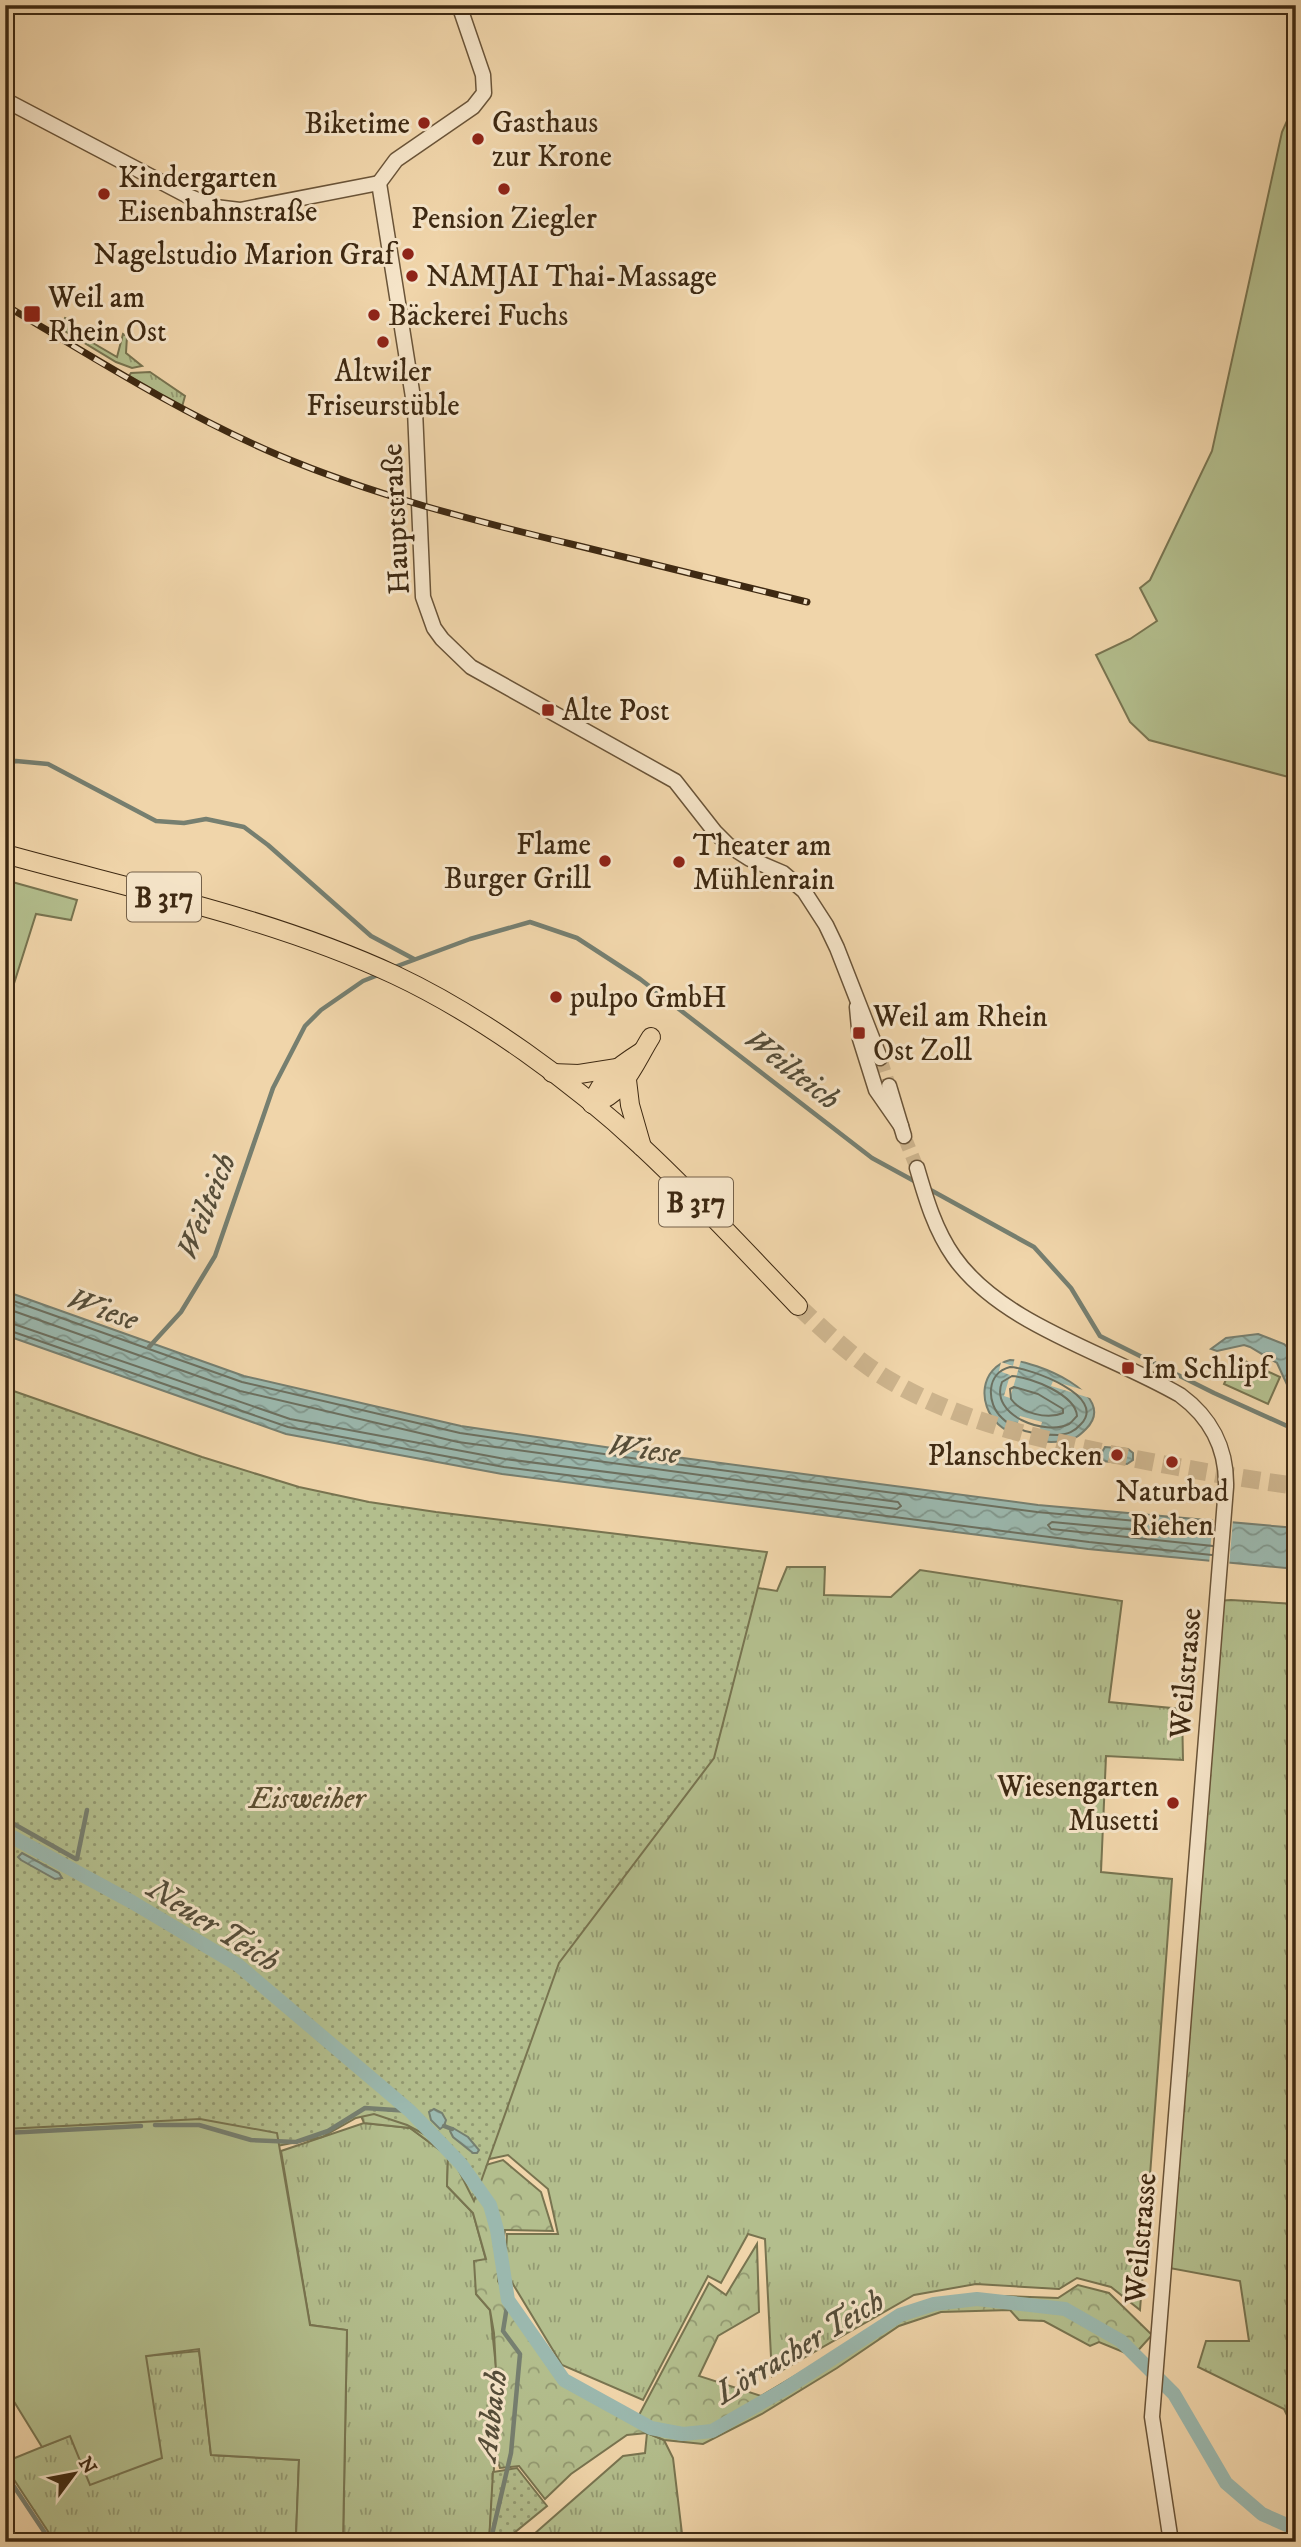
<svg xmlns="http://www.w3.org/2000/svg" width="1301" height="2547" font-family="'IM FELL DW Pica',serif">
	<defs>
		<pattern id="grass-tufts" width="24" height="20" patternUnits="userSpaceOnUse" patternTransform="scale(1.75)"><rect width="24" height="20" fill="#b3be8d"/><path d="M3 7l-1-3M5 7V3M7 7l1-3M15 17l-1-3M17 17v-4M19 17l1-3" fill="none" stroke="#939a72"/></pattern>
		<pattern id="forest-crowns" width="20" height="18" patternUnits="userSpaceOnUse" patternTransform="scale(1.75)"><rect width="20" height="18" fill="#b3be8d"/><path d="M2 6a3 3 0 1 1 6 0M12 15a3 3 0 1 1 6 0" fill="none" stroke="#939a72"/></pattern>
		<pattern id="park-dots" width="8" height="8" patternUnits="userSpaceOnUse" patternTransform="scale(1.75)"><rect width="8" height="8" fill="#b3be8d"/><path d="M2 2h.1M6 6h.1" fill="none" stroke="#939a72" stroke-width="1.8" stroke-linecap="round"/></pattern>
		<pattern id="water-waves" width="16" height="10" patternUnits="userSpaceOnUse" patternTransform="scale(1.75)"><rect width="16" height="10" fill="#9bb8ae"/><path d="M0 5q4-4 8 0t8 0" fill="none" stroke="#80968c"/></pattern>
	</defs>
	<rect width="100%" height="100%" fill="#f0d5aa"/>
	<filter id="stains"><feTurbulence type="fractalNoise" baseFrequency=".00286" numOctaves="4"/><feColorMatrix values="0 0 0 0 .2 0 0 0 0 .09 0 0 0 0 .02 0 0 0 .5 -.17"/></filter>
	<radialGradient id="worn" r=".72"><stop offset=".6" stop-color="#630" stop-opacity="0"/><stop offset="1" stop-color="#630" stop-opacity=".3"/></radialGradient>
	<!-- grass -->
	<g fill="url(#grass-tufts)" stroke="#787450" stroke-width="2">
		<path d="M65,318L71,321L70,326L81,333V336L117,357L123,334L127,336L126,353L142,366L132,368L116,362L60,328Z"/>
		<path d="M150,372L185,396L182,407L129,376L131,373Z"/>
		<path d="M222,1478L727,1583L777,1591L787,1567H825L824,1595L891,1597L920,1570L1122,1601L1109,1702L1182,1709L1183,1760L1106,1756L1101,1872L1172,1879L1140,2310L1111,2287L1077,2278L1059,2289L976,2284L914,2295L772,2376L765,2239L748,2234L721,2283L708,2276L643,2400L562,2365L505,2271L507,2234H558L548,2189L508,2155L480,2161Z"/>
		<path d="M1231,1600L1296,1604V2434L1284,2409L1198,2367L1206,2341H1249L1240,2281L1164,2267L1216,1601Z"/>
		<path d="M364,2123L410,2128L448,2156L447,2186L473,2213L486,2260L476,2294L490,2310L497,2377L498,2409L489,2542H343L347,2330L310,2325L281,2151Z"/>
		<path d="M199,2351L211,2455L299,2460L296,2535L340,2542H55L5,2466V2462L69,2436L146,2356Z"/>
		<path d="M647,2433L664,2440L673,2458L683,2542H525L623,2456L645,2453Z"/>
	</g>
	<!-- forest -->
	<path fill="url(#forest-crowns)" stroke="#787450" stroke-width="2" d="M378,2071L479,2167L503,2160L541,2192L553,2231L505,2230L498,2281L520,2321L561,2383L638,2417L709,2283L726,2295L757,2244L759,2312L718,2336L699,2376L761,2396L914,2305L940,2299L1003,2296L1058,2298L1078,2285L1109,2293L1152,2335L1133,2356L1099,2342L1090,2346L1044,2321L1019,2320L1010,2310L941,2312L899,2326L837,2368L762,2414L703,2444L664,2440L647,2433L627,2435L571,2474L545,2499L519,2466L500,2468L495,2451L494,2436L498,2409L494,2333L490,2310L476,2294L474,2261L486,2259L473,2213L447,2186L448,2156L410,2128L364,2123L349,2088Z"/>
	<!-- park -->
	<g fill="url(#park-dots)" stroke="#787450" stroke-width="2">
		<path d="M5,1388L202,1457L299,1487L369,1502L436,1512L767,1552L714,1758L559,1963L474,2201L456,2165L437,2141L407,2125L374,2114L356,2118L322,2137L277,2146L5,2137Z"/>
		<path d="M517,2468L547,2506L503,2542H489L493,2472Z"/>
	</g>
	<!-- garden -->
	<g fill="#b3be8d" stroke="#787450" stroke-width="2">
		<path d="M1296,101V779L1149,740L1130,722L1096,655L1130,639L1157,621L1140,588L1150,580L1212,451L1282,132Z"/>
		<path d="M5,880L77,900L71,920L36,914L5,1012Z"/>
		<path d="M1236,1357L1280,1377L1268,1404L1224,1384Z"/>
		<path d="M200,2119L277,2133L310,2325L347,2330L343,2542L296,2536L299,2460L211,2455L199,2349L146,2356L162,2458L90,2485L70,2436L42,2447L5,2387V2129Z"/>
	</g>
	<!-- water -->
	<g fill="url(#water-waves)" stroke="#767f70" stroke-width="2">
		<path d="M5,1291L244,1376L461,1426L653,1454L1038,1505L1296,1528V1569L1088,1549L502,1474L286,1434L5,1335Z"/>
		<path d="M1258,1334L1284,1344L1296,1355V1404L1277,1363L1250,1347L1244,1345L1217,1351L1211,1349L1226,1338Z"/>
		<path d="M1010,1360C1034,1361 1121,1394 1086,1429C1079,1436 1074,1440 1064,1441C1042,1444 1014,1439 998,1424C977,1404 980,1368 1010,1360Z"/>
		<path d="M1105,1447L1128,1449L1133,1453V1460L1127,1464L1103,1461L1101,1454Z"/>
		<path d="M22,1853L59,1873L62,1878L55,1879L21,1860L18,1857Z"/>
		<path d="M434,2109L442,2113L446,2120L444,2126L440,2129L431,2120L429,2112Z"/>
		<path d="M453,2128L468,2137L479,2150L477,2153H473L453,2137L450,2131Z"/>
	</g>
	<!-- pier -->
	<g fill="#f0d5aa">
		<path d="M1015,1357H1022L1010,1398L1004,1396L1010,1375L999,1371L1001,1362L1013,1366Z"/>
		<path d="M1053,1381L1087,1391L1093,1399L1051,1386Z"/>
		<path d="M1020,1416L1042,1422L1036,1444L1014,1437Z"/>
		<path d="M1213,1517L1233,1519L1229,1567L1209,1565Z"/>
	</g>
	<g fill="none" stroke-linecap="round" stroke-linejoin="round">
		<!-- shore -->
		<g stroke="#6c7060" stroke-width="2">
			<path d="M5,1298L242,1382L460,1433L652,1461L1037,1512L1214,1528"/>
			<path d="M5,1308L240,1391L458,1442L898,1502L901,1506L897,1509L505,1459L290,1419L5,1321"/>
			<path d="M5,1329L288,1427L504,1467L1089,1542L1212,1555"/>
			<path d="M1010,1367C1030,1368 1108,1396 1081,1424C1074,1432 1068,1434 1058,1435C1039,1435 1016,1432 1002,1418C986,1403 986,1373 1010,1367Z"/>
			<path d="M1012,1376C1031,1377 1076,1395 1077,1416C1076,1417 1071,1423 1069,1424C1046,1436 989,1416 1002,1382Z"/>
			<path d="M1014,1387L1038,1394L1063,1409V1413C1047,1420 1021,1413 1011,1399L1010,1389Z"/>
			<path d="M1213,1546L1051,1529L1048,1525L1052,1522L1213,1537"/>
		</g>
		<!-- stream -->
		<g stroke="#767f70" stroke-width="4.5">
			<path d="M5,764L16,761L48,764L156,821L184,823L206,819L244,827L268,845L371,936L414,959"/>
			<path d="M392,968L470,939L530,922L577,938L640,979L872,1158L916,1182"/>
			<path d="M927,1188L1034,1247L1071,1288L1100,1336L1214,1393L1296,1430"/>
			<path d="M149,1347L181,1312L215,1256L273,1088L305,1026L321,1010L363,981L378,975"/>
			<path d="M5,1819L76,1859"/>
			<path d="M77,1859L87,1810"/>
			<path d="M155,2125H199L251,2140L296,2142L328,2131L365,2108L410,2111"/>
			<path d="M444,2126L452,2129"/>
			<path d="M5,2133L141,2126"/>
			<path d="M11,2482L51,2542"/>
			<path d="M491,2539L511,2453L520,2354L503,2331L508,2300"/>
		</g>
		<!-- canal -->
		<path stroke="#9bb8ae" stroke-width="14" d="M5,1833L132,1902L238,1965L410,2111L461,2164L490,2205L497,2230L508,2300L564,2380L651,2428L683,2434L712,2431L785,2389L900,2315L934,2304L977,2299L1065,2309L1121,2341L1174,2394L1226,2483L1262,2514L1296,2529"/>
		<!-- tertiary-tunnel -->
		<g stroke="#ccb38c" stroke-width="14" stroke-dasharray="14 7" stroke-linecap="butt">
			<path d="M880,1058L889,1086"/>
			<path d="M904,1136L917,1168"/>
		</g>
		<!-- primary-tunnel -->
		<path stroke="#ccb38c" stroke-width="18" stroke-dasharray="18 9" stroke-linecap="butt" d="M798,1306C826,1332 855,1360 889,1380C955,1419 1031,1437 1106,1453C1169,1466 1232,1477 1296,1486"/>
		<!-- tertiary casing -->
		<g stroke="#6a5438" stroke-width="17">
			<g id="tertiary">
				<path d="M459,5L483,75L484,93L473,107L396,160L379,183L415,410L423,597L434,628L442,639L471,667L675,781L715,832L728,845L750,859L783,873L804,891L826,925L837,948L880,1058"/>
				<path d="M5,100L188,196L215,207L240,210L379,183"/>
				<path d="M857,1007L860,1039L876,1090L901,1126"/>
				<path d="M889,1086L904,1136"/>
				<path d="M917,1168C926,1199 935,1230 954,1257C1002,1325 1108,1353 1180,1395C1210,1417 1227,1448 1226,1487L1152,2417L1171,2542"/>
			</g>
		</g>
		<!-- primary casing -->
		<g stroke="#3e2912" stroke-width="20">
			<g id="primary">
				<path d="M5,854C135,890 272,918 395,975C480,1015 573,1082 642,1147C696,1197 747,1253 798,1306"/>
				<path d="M552,1073L579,1074L617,1068"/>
				<path d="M627,1080L630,1105L642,1147"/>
				<path d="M592,1104C625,1094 634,1064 651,1037"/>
				<path d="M592,1104C601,1078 619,1066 641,1052"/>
			</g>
		</g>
		<!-- tertiary -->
		<use href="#tertiary" stroke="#f5e4c8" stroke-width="14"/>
		<!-- primary -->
		<use href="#primary" stroke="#f0d5aa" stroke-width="18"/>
		<!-- rail casing -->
		<g stroke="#3e2912" stroke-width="7">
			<path id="rail" d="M5,305C94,358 182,414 278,455C373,495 471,520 571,544C650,563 728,583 807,602"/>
		</g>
		<!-- rail -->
		<use href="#rail" stroke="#f5e4c8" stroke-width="4.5" stroke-dasharray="13" stroke-linecap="butt"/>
	</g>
	<!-- markers -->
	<g fill="#8f2418" stroke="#f5e4c8" stroke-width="2.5">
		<circle cx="424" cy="123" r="7"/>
		<circle cx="478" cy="139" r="7"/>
		<circle cx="504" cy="189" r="7"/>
		<circle cx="104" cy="194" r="7"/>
		<circle cx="408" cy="254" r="7"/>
		<circle cx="412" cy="276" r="7"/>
		<rect x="23" y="305" width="18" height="18" rx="3.5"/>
		<circle cx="374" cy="315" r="7"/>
		<circle cx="383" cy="342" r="7"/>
		<rect x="541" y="703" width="14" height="14" rx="3.5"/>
		<circle cx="605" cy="861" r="7"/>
		<circle cx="679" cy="862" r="7"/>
		<circle cx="556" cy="997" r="7"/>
		<rect x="852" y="1026" width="14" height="14" rx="3.5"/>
		<rect x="1121" y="1361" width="14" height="14" rx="3.5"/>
		<circle cx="1117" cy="1455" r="7"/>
		<circle cx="1172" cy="1462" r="7"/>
		<circle cx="1173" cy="1803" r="7"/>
	</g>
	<g text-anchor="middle" stroke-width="6" stroke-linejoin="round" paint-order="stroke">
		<!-- shield labels -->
		<g fill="#f5e4c8" stroke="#756149" stroke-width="2">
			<rect x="127" y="872.5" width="74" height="49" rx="5"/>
			<rect x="659" y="1177.5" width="74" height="49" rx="5"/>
		</g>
		<g font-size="28" font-weight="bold" fill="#3e2912">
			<text x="164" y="907">B 317</text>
			<text x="696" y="1212">B 317</text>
		</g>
		<!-- poi labels -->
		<g font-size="30" fill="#3e2912" stroke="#f5e4c8" text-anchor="start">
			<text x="492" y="132">Gasthaus<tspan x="492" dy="34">zur Krone</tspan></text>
			<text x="410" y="133" text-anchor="end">Biketime</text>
			<text x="118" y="187">Kindergarten<tspan x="118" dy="34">Eisenbahnstraße</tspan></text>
			<text x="504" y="228" text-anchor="middle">Pension Ziegler</text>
			<text x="394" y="264" text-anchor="end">Nagelstudio Marion Graf</text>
			<text x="426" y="286">NAMJAI Thai-Massage</text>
			<text x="48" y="307">Weil am<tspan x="48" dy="34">Rhein Ost</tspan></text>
			<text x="388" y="325">Bäckerei Fuchs</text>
			<text x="383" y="381" text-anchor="middle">Altwiler<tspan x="383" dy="34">Friseurstüble</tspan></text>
			<text x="562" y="720">Alte Post</text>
			<text x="591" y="854" text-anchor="end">Flame<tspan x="591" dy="34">Burger Grill</tspan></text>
			<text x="693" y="855">Theater am<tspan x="693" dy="34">Mühlenrain</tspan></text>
			<text x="570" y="1007">pulpo GmbH</text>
			<text x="873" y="1026">Weil am Rhein<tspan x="873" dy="34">Ost Zoll</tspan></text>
			<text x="1142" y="1378">Im Schlipf</text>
			<text x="1103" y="1465" text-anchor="end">Planschbecken</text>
			<text x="1172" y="1501" text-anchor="middle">Naturbad<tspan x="1172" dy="34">Riehen</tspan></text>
			<text x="1159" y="1796" text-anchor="end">Wiesengarten<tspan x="1159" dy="34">Musetti</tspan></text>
		</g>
		<!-- street labels -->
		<g font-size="30" fill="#3e2912" stroke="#f5e4c8">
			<text transform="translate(395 519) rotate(-93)" y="10">Hauptstraße</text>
			<text transform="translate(1185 1673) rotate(-85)" y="10">Weilstrasse</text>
			<text transform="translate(1140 2238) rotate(-85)" y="10">Weilstrasse</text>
		</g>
		<!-- park labels -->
		<g font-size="30" font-style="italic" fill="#5b4e31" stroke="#f5e4c8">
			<text x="307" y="1808">Eisweiher</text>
		</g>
		<!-- water labels -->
		<g font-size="32" font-style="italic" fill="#554d39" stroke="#f5e4c8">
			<text transform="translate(793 1068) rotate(38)" y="11">Weilteich</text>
			<text transform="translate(205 1206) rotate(-68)" y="11">Weilteich</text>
			<text transform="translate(103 1308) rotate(19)" y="11">Wiese</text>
			<text transform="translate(644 1448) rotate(7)" y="11">Wiese</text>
			<text transform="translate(214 1924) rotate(32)" y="11">Neuer Teich</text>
			<text transform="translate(799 2346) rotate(-31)" y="11">Lörracher Teich</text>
			<text transform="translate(490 2415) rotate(-83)" y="11">Aubach</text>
		</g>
	</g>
	<!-- margin -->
	<rect width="1301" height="2547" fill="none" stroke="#f0d5aa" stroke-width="28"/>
	<rect x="7" y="7" width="1287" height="2533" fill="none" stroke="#3e2912" stroke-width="3.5"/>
	<rect x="14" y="14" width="1273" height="2519" fill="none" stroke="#3e2912" stroke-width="2"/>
	<!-- north arrow -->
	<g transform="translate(74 2474) rotate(58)" stroke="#f5e4c8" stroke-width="5" paint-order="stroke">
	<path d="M0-5L12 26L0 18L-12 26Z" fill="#3e2912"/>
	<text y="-10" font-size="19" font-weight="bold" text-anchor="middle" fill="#3e2912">N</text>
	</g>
	<rect width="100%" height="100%" filter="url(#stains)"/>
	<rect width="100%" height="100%" fill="url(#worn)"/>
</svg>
